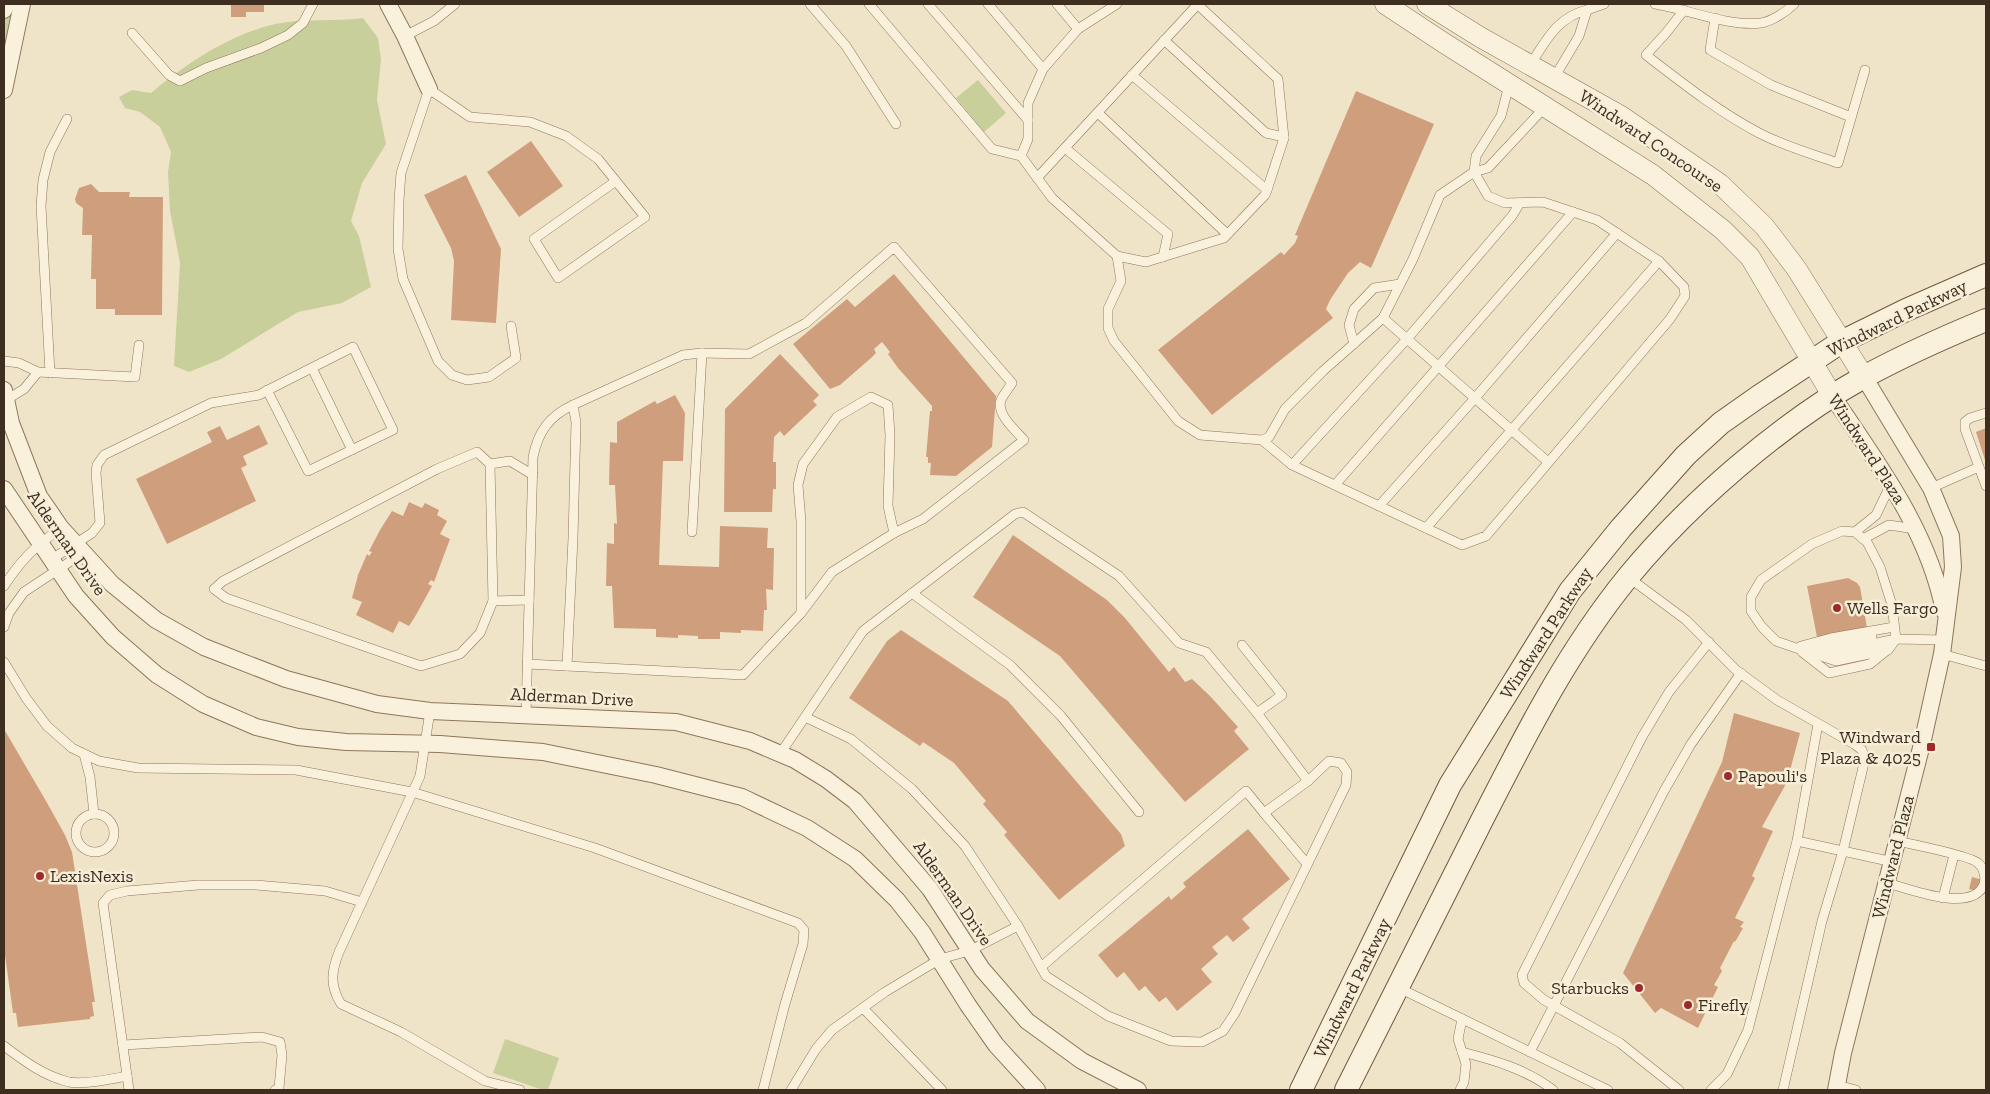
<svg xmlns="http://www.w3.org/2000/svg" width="1990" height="1094" font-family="'Zilla Slab',serif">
	<rect width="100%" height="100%" fill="#f0e4c8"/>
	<!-- green -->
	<g fill="#c9cf9b">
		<path d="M4,4H20L4,55Z"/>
		<path d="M363,18L378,38L381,59L377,100L386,144L362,183L351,221L359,236L371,287L342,303L298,312L221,359L189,372L174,366L180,263L170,211L168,172L171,152L160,127L140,112L125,108L119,97L132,90L151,93C187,63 229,35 275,24C303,18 334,22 363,18Z"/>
		<path d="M978,80L1006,113L984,132L956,98Z"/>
		<path d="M505,1039L559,1058L548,1090H543L493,1073Z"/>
	</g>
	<!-- building -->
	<g fill="#cf9f7d">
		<path d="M231,4H264V12H246V17H231Z"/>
		<path d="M1356,91L1434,124L1371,268L1360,262L1348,273L1330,300L1326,309L1333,318L1212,415L1158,350L1281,252L1284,255L1295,243L1298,236L1295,235Z"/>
		<path d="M531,141L563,186L519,217L487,172Z"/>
		<path d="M466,175L501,249L496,323L451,320L454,261L451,248L424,195Z"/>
		<path d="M91,184L99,192H130L129,197H163L162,315H115V309H96V279H91L92,235H82L83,208L76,203L75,199L79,188Z"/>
		<path d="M894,274L996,396L992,447L956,476L930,475L931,463H928V457H926L930,411H932V406L898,368L888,354L890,352L882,342L874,349L876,353L871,358L840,385L830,389L793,344L847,299L855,307Z"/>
		<path d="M780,354L819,395L813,401L817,405L784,436L780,431L774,437L773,462H776V489H773L772,512H724L725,409Z"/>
		<path d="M675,395L685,413L683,461H663L659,565L719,567L720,526L768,528L767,548H774L773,590L766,589L767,610H764L763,631L741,630V633L720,632V639H698V636L678,635V638L656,637V629L614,628L612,586H606L607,543L614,544V523L617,524L615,485H609L610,442L617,443V422L655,401L657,404Z"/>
		<path d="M259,425L268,444L243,456L247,465L241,468L256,501L167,544L136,479L212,442L207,432L220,426L227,440Z"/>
		<path d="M1986,428V463L1976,432Z"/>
		<path d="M409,502L422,508L425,503L439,510L437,515L447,521L440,534L450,539L434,582L431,580L428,584L432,586L416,615L409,626L399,621L393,633L356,615L362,602L352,598L358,575L367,554L369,556L372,552L369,551L380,530L392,511L403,516Z"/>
		<path d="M1013,535L1107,600L1125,618L1169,672L1174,667L1185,682L1192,679L1210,696L1238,727L1234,731L1249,749L1185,802L1060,656L973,597Z"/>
		<path d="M1848,578L1857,583L1860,587L1867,628L1851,631L1857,663L1837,666L1831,635L1817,637L1807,586Z"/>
		<path d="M901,630L1008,701L1121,834L1125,846L1059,900L1004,835L1007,832L983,804L986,801L954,763L923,742L920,746L849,698L887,641Z"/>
		<path d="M1734,713L1800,733L1787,782L1762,827L1773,831L1752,876L1755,878L1735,918L1744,922L1740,927L1743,928L1735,942L1734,941L1720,968L1722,971L1714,985L1718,987L1698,1028L1661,1008L1655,1013L1623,973L1722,762Z"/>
		<path d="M4,729L46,801L65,835L72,852L95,1002H92L94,1016L90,1017V1019L18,1027L16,1013H13L4,948Z"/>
		<path d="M1248,829L1290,879L1242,919L1250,928L1233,942L1227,935L1212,947L1218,954L1201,969L1212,982L1177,1011L1166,997L1159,1002L1145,986L1139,991L1124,972L1117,978L1098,955L1169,896L1171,900L1186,887L1183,883Z"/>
		<path d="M1972,877L1986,881V894L1969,889Z"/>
	</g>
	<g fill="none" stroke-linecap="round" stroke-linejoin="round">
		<!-- service casing -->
		<g stroke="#8d765c" stroke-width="10">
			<g id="service">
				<path d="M810,4L846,46L896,124"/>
				<path d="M869,4L992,149L1021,156L1028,139V103L1043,69L1078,29L1117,4"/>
				<path d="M928,4L1028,120"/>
				<path d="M988,4L1043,69"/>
				<path d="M1057,4L1078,29"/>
				<path d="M1655,4C1687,9 1728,27 1761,23C1772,21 1786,12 1794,4"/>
				<path d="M1587,10L1604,4"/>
				<path d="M1684,10L1666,33L1646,55C1681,82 1719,112 1759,133C1784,146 1812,154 1838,163L1865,70"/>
				<path d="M1715,18L1710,50L1771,85L1851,117"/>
				<path d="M132,33L169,75L180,81L206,68L261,48L288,35L303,23L313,4"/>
				<path d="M405,36L434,21L455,4"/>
				<path d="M1164,40L1266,133L1284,137"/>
				<path d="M1530,65C1546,41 1557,17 1587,10L1579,36L1554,78"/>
				<path d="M1132,75L1267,190"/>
				<path d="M1509,85L1501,116L1476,156L1474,172L1488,168L1545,107"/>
				<path d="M1098,113L1227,234"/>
				<path d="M1065,148L1168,234L1163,257"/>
				<path d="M1021,156L1052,198L1117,256L1146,262L1224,238L1265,195L1267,190L1284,138L1278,79L1197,4"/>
				<path d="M1037,178L1198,4"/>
				<path d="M1117,256L1121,281L1108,309V328L1114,341L1178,421L1200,435L1262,440L1269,437L1285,409L1323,371L1383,318L1413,259L1440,195L1474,172L1488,196L1505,203L1543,202L1597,220L1659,261L1684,287L1685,296L1670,319L1486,536L1462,545L1292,465L1262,440"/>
				<path d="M1383,318L1548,462"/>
				<path d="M511,326L516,358L489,377L467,380L452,375L438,361L403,279L398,249L399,200L401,173L429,89L470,117L530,122L566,136L598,159L645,217L558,278L534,239L616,181"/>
				<path d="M1354,344L1349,325L1354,309L1374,288L1400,284"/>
				<path d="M4,361L19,363L38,372L135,377L139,345"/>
				<path d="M312,368L352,450"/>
				<path d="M50,373L41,206L43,180L50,152L67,119"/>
				<path d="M6,400L24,389L38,372"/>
				<path d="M1986,413L1970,418L1965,422V429L1986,486"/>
				<path d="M490,464L477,452L437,469L223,581L214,589L226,598L421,666L460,654L480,633L493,601L529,600"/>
				<path d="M1292,465L1407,339L1512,216L1520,203"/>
				<path d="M1335,485L1573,212"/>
				<path d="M1931,488L1979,467"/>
				<path d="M1379,506L1475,398L1617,233"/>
				<path d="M1426,528L1659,261"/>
				<path d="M1855,532L1876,515L1891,484"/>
				<path d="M1863,539L1889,525L1915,529"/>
				<path d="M52,559L92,533L100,523L96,473L97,465L104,455L211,403L259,395L270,389L353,347L393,430L308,471L267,390"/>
				<path d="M1628,577L1686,620L1736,670L1777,700L1854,744L1862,750L1865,759L1843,851L1822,921L1783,1090"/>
				<path d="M4,586C21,560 35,546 61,528"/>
				<path d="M912,593L1010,665L1061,716L1139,812"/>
				<path d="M493,601L490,464L510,461L533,475"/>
				<path d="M801,613V521L798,485L803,464L837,417L871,397L888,405L890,435L888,506L894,533"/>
				<path d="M4,627L9,613L24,592L83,553"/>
				<path d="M1242,645L1282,695L1257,713"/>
				<path d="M1801,646L1831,638L1894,627"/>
				<path d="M1818,646L1872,637"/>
				<path d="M1796,648L1836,661L1888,650L1896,639L1892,605L1880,567L1867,542L1855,532L1842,531L1812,544L1761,580L1751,597V611L1762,627L1776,641L1796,648L1834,652L1896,639L1944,640"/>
				<path d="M1802,652L1829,673L1870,664L1886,651"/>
				<path d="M1942,654L1986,666"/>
				<path d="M4,662L26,698L47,726L72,748L99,761L138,768L296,770L412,792L595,848L798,923L804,930L803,944L785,1004L763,1090"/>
				<path d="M527,664L743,675L801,613L832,572L894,533L923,519L1024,440C1016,431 996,414 1001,400C1003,395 1009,388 1012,383L894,247L806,323L749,354L702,353"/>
				<path d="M567,666L573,538L576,422L573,405"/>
				<path d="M430,711L420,776L339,952C331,972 330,986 341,1004L401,1032L485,1081L520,1090"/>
				<path d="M526,714L533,457C538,432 549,416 573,405L683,355L702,353L692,532"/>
				<path d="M84,754L90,777L94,814"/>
				<path d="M780,754L863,631L1015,514L1023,512L1119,576L1179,643L1206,652L1257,713L1308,781L1329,761L1341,763L1347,772L1346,785L1235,1013L1223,1031L1202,1042L1171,1041L1108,1016L1046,976L1018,926L965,846L912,789L851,739L805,717"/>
				<path d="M1264,813L1307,864"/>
				<circle cx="95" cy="833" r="19"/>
				<path d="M1797,841L1893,862"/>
				<path d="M1888,883C1909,889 1973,914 1984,884C1986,877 1984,868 1978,863C1971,856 1911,844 1897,841"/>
				<path d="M1943,898L1954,855"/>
				<path d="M1041,967L1246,791L1264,813L1308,781"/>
				<path d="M1397,987L1608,1090"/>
				<path d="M863,1008L942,1090"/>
				<path d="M123,1045L262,1037L280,1042L282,1055L279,1088L275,1090"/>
				<path d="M4,1046C24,1061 44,1076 69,1082C85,1085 111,1079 127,1076"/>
				<path d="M1462,1052C1494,1060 1528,1070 1553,1090"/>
				<path d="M1530,1052L1664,791L1691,744L1741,673"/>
				<path d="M1837,1085L1856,1090"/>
				<path d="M129,1090L103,903L110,895L127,891L198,885H256L325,891L362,902"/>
				<path d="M791,1090L816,1049L832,1030L885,992L940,959L969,951L1018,926"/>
				<path d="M1460,1090L1464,1082L1466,1064L1458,1039L1462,1019"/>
				<path d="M1679,1090L1620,1043L1544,1000L1524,983L1522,975L1642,737L1669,692L1709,642"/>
				<path d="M1711,1090L1727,1074L1748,1030L1797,841L1818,724"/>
			</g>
		</g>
		<!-- minor casing -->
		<g stroke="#8d765c" stroke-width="18">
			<g id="minor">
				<path d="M388,4L405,36L429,89"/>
				<path d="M4,10L7,4"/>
				<path d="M4,90L22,4"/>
				<path d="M4,390L11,423L39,496L61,528L112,584L156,620L204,647L286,679L377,704L430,711L676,722L750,741L795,760L826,779L855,801L930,889L982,969L1027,1021L1082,1061L1138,1090"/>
				<path d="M1833,397C1878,464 1928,530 1944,611"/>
				<path d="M4,489L76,596L113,637L157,675L203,704L256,727L298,737L346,742L440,744L543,752L656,775L742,797L807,828L855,859L897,900L922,932L968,1005L996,1045L1037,1090"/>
				<path d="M1836,1090L1843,1053L1922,744L1942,654L1953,567L1951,536L1931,488L1864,377"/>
			</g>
		</g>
		<!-- tertiary casing -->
		<g stroke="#8d765c" stroke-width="21">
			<g id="tertiary">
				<path d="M1385,4L1444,43L1653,175L1723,230L1750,257L1833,397"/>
				<path d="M1427,4L1480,37L1621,116L1720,184L1764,226L1796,268L1864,377"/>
			</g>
		</g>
		<!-- secondary casing -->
		<g stroke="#6f573f" stroke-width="24">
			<g id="secondary">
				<path d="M1301,1090L1450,785L1570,591L1621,528L1686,455L1721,423L1758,397L1841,342L1906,310L1986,275"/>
				<path d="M1346,1090C1390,1002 1435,914 1479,826C1523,740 1566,653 1628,577C1688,504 1781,423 1864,377C1904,355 1945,337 1986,320"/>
			</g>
		</g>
		<!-- service -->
		<use href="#service" stroke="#faf1dc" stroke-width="9"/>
		<!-- minor -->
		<use href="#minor" stroke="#faf1dc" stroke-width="16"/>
		<!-- tertiary -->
		<use href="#tertiary" stroke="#faf1dc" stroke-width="20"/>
		<!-- secondary -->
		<use href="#secondary" stroke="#faf1dc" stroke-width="22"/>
	</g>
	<!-- markers -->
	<g fill="#9e2a2b" stroke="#f7eed8" stroke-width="2">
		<circle cx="1837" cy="608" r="5"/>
		<rect x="1926" y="742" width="10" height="10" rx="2.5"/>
		<circle cx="1728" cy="776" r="5"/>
		<circle cx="40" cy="876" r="5"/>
		<circle cx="1639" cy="988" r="5"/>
		<circle cx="1688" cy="1005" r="5"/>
	</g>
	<g text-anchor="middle" stroke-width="5" stroke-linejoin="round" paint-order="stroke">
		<!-- street labels -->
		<g font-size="18" fill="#3d2e20" stroke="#f7eed8">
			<text transform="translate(1651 141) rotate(34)" y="6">Windward Concourse</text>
			<text transform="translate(1897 318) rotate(-26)" y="6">Windward Parkway</text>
			<text transform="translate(1867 449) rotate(57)" y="6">Windward Plaza</text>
			<text transform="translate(67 543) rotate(55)" y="6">Alderman Drive</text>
			<text transform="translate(1546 633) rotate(-57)" y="6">Windward Parkway</text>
			<text transform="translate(572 697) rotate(3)" y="6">Alderman Drive</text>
			<text transform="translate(1893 857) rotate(-76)" y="6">Windward Plaza</text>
			<text transform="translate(953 893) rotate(55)" y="6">Alderman Drive</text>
			<text transform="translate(1352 988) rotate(-64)" y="6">Windward Parkway</text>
		</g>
		<!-- poi labels -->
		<g font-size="18" fill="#3d2e20" stroke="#f7eed8" text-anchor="start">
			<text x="1847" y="614">Wells Fargo</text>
			<text x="1921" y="743" text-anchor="end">Windward<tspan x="1921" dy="21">Plaza &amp; 4025</tspan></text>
			<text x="1738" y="782">Papouli's</text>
			<text x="50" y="882">LexisNexis</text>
			<text x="1629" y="994" text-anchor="end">Starbucks</text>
			<text x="1698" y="1011">Firefly</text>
		</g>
	</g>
	<!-- border -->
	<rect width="1990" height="1094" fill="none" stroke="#3d2e20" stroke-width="10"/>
</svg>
